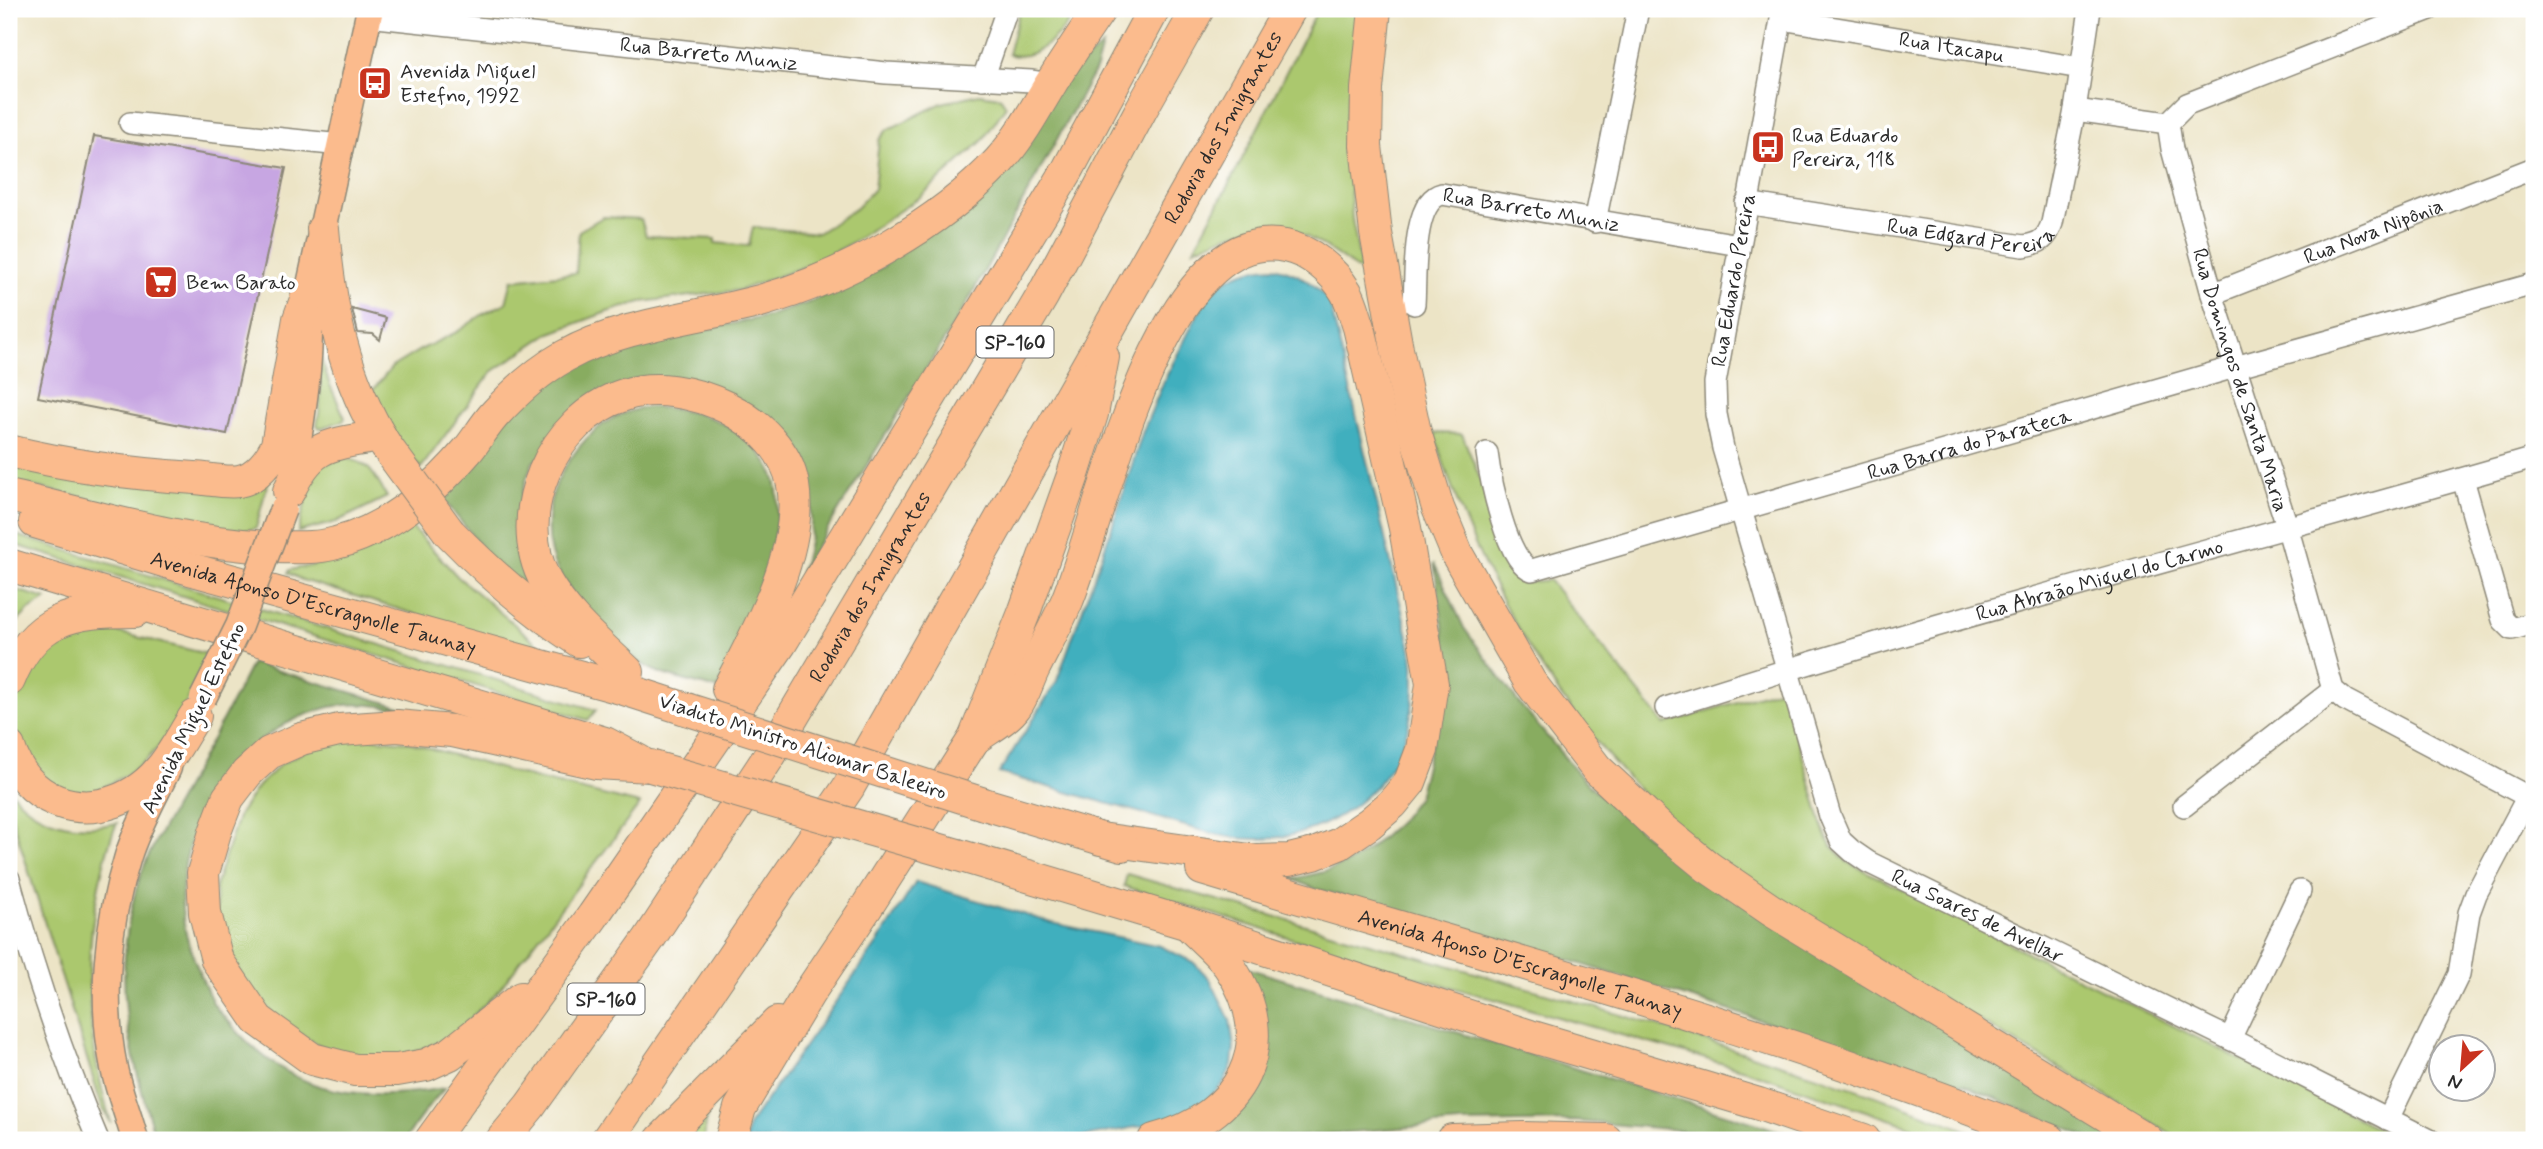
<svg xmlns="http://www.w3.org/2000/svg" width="2543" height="1149" font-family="Mynerve,sans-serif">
	<rect width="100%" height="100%" fill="#fff"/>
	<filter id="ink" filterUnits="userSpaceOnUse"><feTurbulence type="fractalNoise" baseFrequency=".0143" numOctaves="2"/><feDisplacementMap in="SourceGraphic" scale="14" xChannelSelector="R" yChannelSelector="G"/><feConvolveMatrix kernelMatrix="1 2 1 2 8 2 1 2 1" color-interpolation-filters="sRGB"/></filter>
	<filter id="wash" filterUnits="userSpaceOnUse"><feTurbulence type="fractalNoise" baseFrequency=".00686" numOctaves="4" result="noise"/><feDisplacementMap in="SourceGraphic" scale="28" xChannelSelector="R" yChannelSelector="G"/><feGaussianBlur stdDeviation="1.57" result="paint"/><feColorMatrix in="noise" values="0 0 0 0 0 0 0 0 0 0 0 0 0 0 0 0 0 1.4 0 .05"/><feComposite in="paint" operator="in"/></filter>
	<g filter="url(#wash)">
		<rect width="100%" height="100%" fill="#ece4c6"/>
		<!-- green -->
		<g fill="#abc86e" stroke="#6b7a4c" stroke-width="2">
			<path d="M1020,9H1078C1064,31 1036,64 1008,54Z"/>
			<path d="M1318,9H1362L1346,116L1352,219L1362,273C1293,222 1274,213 1194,249L1239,165Z"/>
			<path d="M979,94L1000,97L1006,106L982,141L920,197L853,242L811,264L740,290L641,302L607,312L548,334L492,372L421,468L405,451L372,391L392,367L420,350L457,332L483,314L506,303L512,280L576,273L579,231L603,217L641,219L646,236L715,239V243L749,246L753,227L818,233L855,209L874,189L879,140L887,130L942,103Z"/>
			<path d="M317,346L329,383L345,418L343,421L320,428L317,425C323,398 320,373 317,346Z"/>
			<path d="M1434,433L1462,434L1522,583L1549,580L1664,724L1783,688L1823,828L1831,846L1847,862L2401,1140H2182L1776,901C1754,886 1730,873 1710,856C1574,742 1485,602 1434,433Z"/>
			<path d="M9,456L270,473L256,528L248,530L219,528L9,481Z"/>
			<path d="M344,458C372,463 373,474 387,497L336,522L298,532L312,474L320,464Z"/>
			<path d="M410,525L458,577L546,651L534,653L438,621L302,580L288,573L290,570C327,563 382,552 410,525Z"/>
			<path d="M9,533L596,710L588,720L9,543Z"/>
			<path d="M9,588L47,599L29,610L9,630Z"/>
			<path d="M79,627L104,629L207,654C187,706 166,757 113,782C104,787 93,792 82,792C72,792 60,789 50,787C19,747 2,726 18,674C21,665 30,648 38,643C50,636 66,632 79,627Z"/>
			<path d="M357,737L408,742L537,779L640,804L498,991L452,1037L390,1062L341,1057L285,1026L248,989L217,928L215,887L239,814L258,786L281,764L310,748Z"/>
			<path d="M9,789C35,824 77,832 117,823C108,842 104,864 99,885C82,965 87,1044 111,1123L102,1107L9,808Z"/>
			<path d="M1127,874C1305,926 1484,974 1661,1027C1772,1061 1883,1095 1990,1140H1945L1901,1123L1745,1070L1409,975L1124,886Z"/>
			<path d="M707,1113L704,1140H681Z"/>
		</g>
		<!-- forest -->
		<g fill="#88ac61" stroke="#5a6c46" stroke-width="2">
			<path d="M1102,46L1096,68L967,303L800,573C814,538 815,507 802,472L670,381L533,462C514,505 513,544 527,589L492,561L441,496L514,407L592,354L768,316L808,303L883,267L1083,62Z"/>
			<path d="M648,407C687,409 718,415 748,440C762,453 775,470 777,490C783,554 742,630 718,689C697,683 671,679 651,669C634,661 617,641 603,627C588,610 570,593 559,573C539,536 547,491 571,458C591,429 614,412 648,407Z"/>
			<path d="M1434,563L1464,628L1518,702L1582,778L1615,809L1675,859L2122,1140H2094L1967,1086L1871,1055L1489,935L1316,889L1292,879L1324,872L1352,861L1368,850L1398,823L1418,797L1443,698L1444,632Z"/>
			<path d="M252,663L414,711C387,707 357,701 330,707C246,727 185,807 182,892C180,919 188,944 198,969C203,980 207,992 213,1003C217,1010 224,1017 230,1023C254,1052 282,1074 319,1086C360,1098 403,1095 445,1088C429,1104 417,1121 405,1140H156C128,1051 110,972 139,880C149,849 169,818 184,790C208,748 230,706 252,663Z"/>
			<path d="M1240,966L1761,1125L1807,1140H1743L1669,1129L1574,1121L1460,1123L1254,1140H1195L1247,1092Z"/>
		</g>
		<!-- water -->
		<g fill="#41afbe" stroke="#366d74" stroke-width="2">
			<path d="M1274,267C1299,273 1316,283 1330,304L1412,653C1418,698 1411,742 1382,779C1345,824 1288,846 1230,837C1199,832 1168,820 1138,812C1091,799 1045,786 999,773L1056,683L1110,533L1143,431L1164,381L1205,300C1223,277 1245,268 1274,267Z"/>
			<path d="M916,882L1052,923L1160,946L1193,962L1210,979L1230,1020L1234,1047L1232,1065L1223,1084L1205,1101L1180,1117L1142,1126L1067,1140H746L748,1126L878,942Z"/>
		</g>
		<g id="blocks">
			<!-- building -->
			<g fill="#c7a6e2">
				<path d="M94,136L286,168L227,434L38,397Z"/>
				<path d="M352,309L386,318L380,340L373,334L358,333Z"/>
			</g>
		</g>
	</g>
	<g filter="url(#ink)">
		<use href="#blocks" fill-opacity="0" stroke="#8c8878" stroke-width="2"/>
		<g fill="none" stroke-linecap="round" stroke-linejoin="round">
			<!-- minor casing -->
			<g stroke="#8c8878" stroke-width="24">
				<g id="minor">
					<path id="s1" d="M1783,9L1715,383L1716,414L1723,448L1830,816L1841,841L1852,851L1868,862L2230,1039L2430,1140"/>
					<path id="s2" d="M2430,9L2187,104L2168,123L2172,149L2212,294L2287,526L2333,690L2345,700L2534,800"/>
					<path id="s3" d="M368,16L886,73L1032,81L1051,84"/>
					<path id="s4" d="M1781,19L2081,68"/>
					<path d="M983,79L1007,9"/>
					<path d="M2075,110L2168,123"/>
					<path d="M130,123L341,145"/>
					<path id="s5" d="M1746,203L2023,246C2039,244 2047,239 2052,223L2075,110L2090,9"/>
					<path d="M1595,222L1638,9"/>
					<path id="s6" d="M2212,294L2534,168"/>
					<path id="s7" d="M1414,304C1416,279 1411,201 1442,194L1739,245"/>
					<path id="s8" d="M1487,453C1490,477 1507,564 1532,570L2235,367L2534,284"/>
					<path d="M2463,479L2503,620L2512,629L2534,623"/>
					<path id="s9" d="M1666,708C1953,615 2245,542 2534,458"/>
					<path d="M2184,806L2333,690"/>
					<path d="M9,879C33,968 62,1055 98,1140"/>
					<path d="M2230,1039L2300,891"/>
					<path d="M2388,1119L2459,974L2469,913L2476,894L2528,796"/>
				</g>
			</g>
			<!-- major casing -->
			<g stroke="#8c8878" stroke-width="29">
				<g id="major">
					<path d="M291,484C301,421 313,358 308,294L370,9"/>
					<path d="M135,1140C129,1116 119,1093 114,1068C100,999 107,923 128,856C138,825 154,797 168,768"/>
				</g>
			</g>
			<!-- highway casing -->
			<g stroke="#8c8878" stroke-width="34">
				<g id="highway">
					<path d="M1375,9L1367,89L1366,146L1376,233L1397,349L1415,432L1438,508L1458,556L1530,682L1597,769L1659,827L1708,867L1771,910L2147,1140"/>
					<path d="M323,229C330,309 343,377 386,446"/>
					<path d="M9,451C70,466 133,474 195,478C209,479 226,483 239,481C256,478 270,461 277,445L299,319L308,294"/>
					<path d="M289,491C312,442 330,445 380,436"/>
					<path d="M9,496C95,516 183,543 271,547C293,547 315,549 336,543C388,530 434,490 468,450C477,439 485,425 495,414C515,392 540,370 565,356C623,324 697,318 760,301C843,278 940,225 999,161C1020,138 1034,111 1050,85C1066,59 1083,34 1100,9"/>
					<path id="s10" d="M35,522L190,569L621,688L686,709"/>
					<path d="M449,532C489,573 530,609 579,641"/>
					<path d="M9,565L605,743L639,761"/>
					<path d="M628,672C599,644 566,617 546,582C509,515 552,418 624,395C685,375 782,419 793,485C804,549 757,634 728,689"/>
					<path d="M9,680C34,617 72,611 135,611"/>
					<path d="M974,739C987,729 1007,719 1016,706C1024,695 1028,680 1034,668C1045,646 1057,624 1067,601C1102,518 1160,221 1285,246C1310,251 1333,270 1346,292C1352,302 1355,316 1359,327L1405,528L1432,684L1422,750L1410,782L1392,804L1370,823L1339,844L1314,854L1289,860L1257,861L1101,839"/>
					<path d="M9,747C16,771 33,792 57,801C96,816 138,798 163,766C175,751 184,733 195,716"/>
					<path d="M984,804L1122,845"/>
					<path d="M958,855L1185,923L1530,1036L1759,1104L1864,1140"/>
					<path id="s11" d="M1202,869C1486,954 1775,1030 2050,1140"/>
					<path d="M521,998L450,1054L426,1065L397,1070H355L312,1059L258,1020L217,960L205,913L203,873L215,832L228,798L247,773L269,753L301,739L339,730L397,726L452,731L596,763L650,766"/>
					<path d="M431,1140L593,916L781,643L1067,171L1154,9"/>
					<path id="s12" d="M502,1140L530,1106L649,939L770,755L1043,295L1142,108L1198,9"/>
					<path id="s13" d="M607,1140L848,788L1290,9"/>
					<path d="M661,1140L777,1023"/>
					<path d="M731,1140L740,1108L809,993L866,908L974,739L1024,613L1072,478L1092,414L1103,357"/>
					<path d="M1154,1140C1240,1118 1283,1045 1229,966C1219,952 1204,940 1192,928"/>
					<path d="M1452,1140L1523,1138L1606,1140"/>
				</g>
			</g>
			<!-- minor -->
			<use href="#minor" stroke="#fff" stroke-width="21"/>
			<!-- major -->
			<use href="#major" stroke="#fbbb8d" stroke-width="26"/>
			<!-- highway -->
			<use href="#highway" stroke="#fbbb8d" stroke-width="32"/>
			<!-- major-bridge casing -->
			<g stroke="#8c8878" stroke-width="29" stroke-linecap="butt">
				<path id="major-bridge" d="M203,698L239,626L283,509"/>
			</g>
			<!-- highway-bridge casing -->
			<g stroke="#8c8878" stroke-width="34" stroke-linecap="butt">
				<g id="highway-bridge">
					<path d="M386,446L449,532"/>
					<path d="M686,709L984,804"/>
					<path d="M650,766L958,855"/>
				</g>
			</g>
			<!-- major-bridge -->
			<use href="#major-bridge" stroke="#fbbb8d" stroke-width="26"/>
			<!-- highway-bridge -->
			<use href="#highway-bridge" stroke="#fbbb8d" stroke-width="32"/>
		</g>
	</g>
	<!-- icons -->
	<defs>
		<g id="bus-square" transform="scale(1.75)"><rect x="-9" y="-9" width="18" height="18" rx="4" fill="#c8321e" stroke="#fff"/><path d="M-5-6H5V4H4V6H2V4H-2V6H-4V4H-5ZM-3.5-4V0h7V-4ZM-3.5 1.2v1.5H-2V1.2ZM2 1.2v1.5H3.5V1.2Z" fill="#fff"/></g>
		<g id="supermarket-square" transform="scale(1.75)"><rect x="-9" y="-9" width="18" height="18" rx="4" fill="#c8321e" stroke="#fff"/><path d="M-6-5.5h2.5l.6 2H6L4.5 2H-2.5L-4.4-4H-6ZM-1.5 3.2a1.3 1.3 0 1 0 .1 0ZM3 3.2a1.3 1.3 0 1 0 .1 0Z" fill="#fff"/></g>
	</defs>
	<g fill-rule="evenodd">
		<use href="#bus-square" x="375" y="83"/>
		<use href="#bus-square" x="1768" y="147"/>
		<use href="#supermarket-square" x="161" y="282"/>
	</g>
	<g text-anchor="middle" stroke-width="7" stroke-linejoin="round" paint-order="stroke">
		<!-- shield labels -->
		<g fill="#fff" stroke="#6b6b6b" stroke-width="2">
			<rect x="976.5" y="326.5" width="77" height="31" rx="5"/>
			<rect x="567.5" y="983.5" width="77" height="31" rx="5"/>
		</g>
		<g font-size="19" font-weight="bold" fill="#2b2b2b">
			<text x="1015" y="349">SP-160</text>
			<text x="606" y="1006">SP-160</text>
		</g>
		<!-- street labels -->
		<g font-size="21" fill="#2b2b2b" stroke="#fff">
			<text dy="7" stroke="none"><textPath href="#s4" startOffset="173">Rua Itacapu</textPath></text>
			<text dy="7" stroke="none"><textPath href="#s3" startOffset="343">Rua Barreto Muniz</textPath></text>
			<text dy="7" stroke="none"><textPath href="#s13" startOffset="1186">Rodovia dos Imigrantes</textPath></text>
			<text dy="7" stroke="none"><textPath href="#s7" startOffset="210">Rua Barreto Muniz</textPath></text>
			<text dy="7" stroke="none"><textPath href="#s5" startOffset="228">Rua Edgard Pereira</textPath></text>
			<text dy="7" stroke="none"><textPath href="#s6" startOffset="173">Rua Nova Nipônia</textPath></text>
			<text transform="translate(1733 280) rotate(-80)" y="7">Rua Eduardo Pereira</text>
			<text dy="7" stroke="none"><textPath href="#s2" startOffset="555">Rua Domingos de Santa Maria</textPath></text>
			<text dy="7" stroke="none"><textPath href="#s8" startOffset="584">Rua Barra do Parateca</textPath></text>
			<text dy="7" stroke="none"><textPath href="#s9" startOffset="452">Rua Abraão Miguel do Carmo</textPath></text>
			<text dy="7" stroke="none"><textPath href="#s12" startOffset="665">Rodovia dos Imigrantes</textPath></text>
			<text dy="7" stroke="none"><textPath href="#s10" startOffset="290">Avenida Afonso D'Escragnolle Taunay</textPath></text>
			<text transform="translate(193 718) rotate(-64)" y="7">Avenida Miguel Estefno</text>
			<text transform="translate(803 746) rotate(18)" y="7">Viaduto Ministro Aliomar Baleeiro</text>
			<text dy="7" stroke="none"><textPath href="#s1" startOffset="1013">Rua Soares de Avellar</textPath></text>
			<text dy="7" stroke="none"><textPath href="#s11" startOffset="332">Avenida Afonso D'Escragnolle Taunay</textPath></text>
		</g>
		<!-- poi labels -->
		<g font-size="21" fill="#2b2b2b" stroke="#fff" text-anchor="start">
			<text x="400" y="78">Avenida Miguel<tspan x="400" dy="24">Estefno, 1992</tspan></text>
			<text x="1792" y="142">Rua Eduardo<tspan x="1792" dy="24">Pereira, 118</tspan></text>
			<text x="186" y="289">Bem Barato</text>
		</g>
	</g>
	<!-- margin -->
	<rect width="2543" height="1149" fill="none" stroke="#fff" stroke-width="35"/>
	<!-- north arrow -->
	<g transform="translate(2462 1068) rotate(206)"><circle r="33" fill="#ffffff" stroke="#aaaaaa" stroke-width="2"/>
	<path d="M0-5L12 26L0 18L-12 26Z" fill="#c8321e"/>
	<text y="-10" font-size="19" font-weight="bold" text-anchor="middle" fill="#2b2b2b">N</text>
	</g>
</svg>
